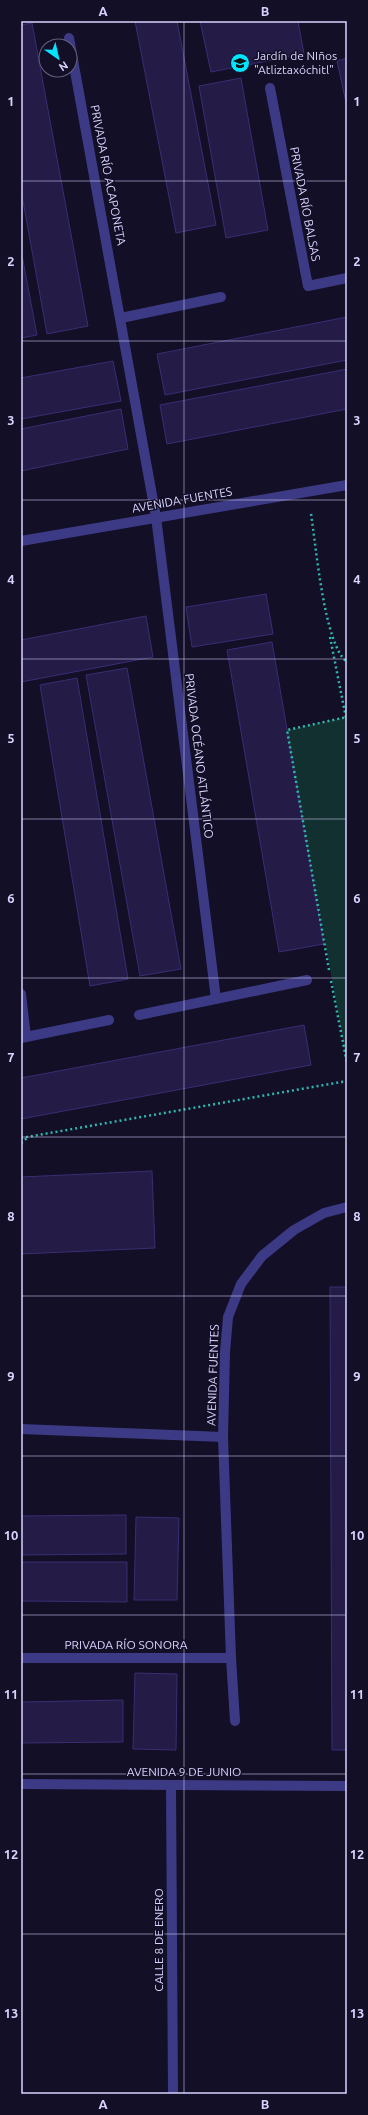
<svg xmlns="http://www.w3.org/2000/svg" width="368" height="2115" font-family="Ubuntu,sans-serif">
	<rect width="100%" height="100%" fill="#130f26"/>
	<!-- green -->
	<path fill="#12302f" d="M347,717V1063L287,730Z"/>
	<!-- building -->
	<g fill="#241b47" stroke="#3b2d73">
		<path d="M135,21H177L216,225L176,233Z"/>
		<path d="M200,21H298L304,54L211,72Z"/>
		<path d="M32,23L88,326L47,334L21,190V25Z"/>
		<path d="M347,58V107L337,61Z"/>
		<path d="M241,78L268,230L226,238L199,86Z"/>
		<path d="M21,250L37,335L21,338Z"/>
		<path d="M347,317V360L165,395L157,354Z"/>
		<path d="M113,361L121,401L21,419V378Z"/>
		<path d="M347,369V409L167,444L160,405Z"/>
		<path d="M121,409L128,449L21,471V429Z"/>
		<path d="M266,594L273,634L192,647L186,607Z"/>
		<path d="M146,616L153,657L21,682V640Z"/>
		<path d="M272,642L324,944L279,952L227,650Z"/>
		<path d="M127,668L181,969L140,976L86,675Z"/>
		<path d="M77,678L128,979L90,986L40,685Z"/>
		<path d="M304,1025L311,1065L21,1119V1078Z"/>
		<path d="M152,1171L155,1248L21,1254V1177Z"/>
		<path d="M330,1287H347V1750H332Z"/>
		<path d="M126,1515V1554L21,1555V1516Z"/>
		<path d="M136,1517L179,1518L177,1600H134Z"/>
		<path d="M21,1562H127V1602L21,1601Z"/>
		<path d="M135,1673L177,1674L176,1750L133,1749Z"/>
		<path d="M123,1700V1742L21,1743V1702Z"/>
	</g>
	<g fill="none" stroke-linecap="round" stroke-linejoin="round">
		<!-- path -->
		<g stroke="#2fb8b0" stroke-width="2.5" stroke-dasharray="2 3" stroke-linecap="butt">
			<path d="M311,514C316,545 324,645 347,662"/>
			<path d="M330,637L346,718"/>
			<path d="M329,970L287,730L347,717"/>
			<path d="M331,981L347,1063"/>
			<path d="M21,1138L347,1081"/>
			<path d="M21,1143L27,1138"/>
		</g>
		<!-- street -->
		<g stroke="#3d3a85" stroke-width="10">
			<path d="M69,38L156,517L216,999"/>
			<path d="M270,88L308,286L347,278"/>
			<path d="M121,318L221,297"/>
			<path d="M21,541L347,485"/>
			<path d="M21,994L26,1037"/>
			<path d="M139,1015L307,980"/>
			<path d="M21,1038L109,1020"/>
			<path d="M21,1429L223,1437"/>
			<path d="M21,1658H231"/>
			<path d="M235,1721L231,1658L223,1437L225,1352L228,1317L241,1284L262,1256L294,1230L324,1213L347,1207"/>
			<path d="M21,1784L347,1786"/>
			<path d="M171,1786L173,2094"/>
		</g>
	</g>
	<!-- grid -->
	<path fill="none" stroke="#d9d4ff" stroke-width="1" stroke-opacity="0.55" d="M184,21V2094M21,181H347M21,341H347M21,500H347M21,659H347M21,819H347M21,978H347M21,1137H347M21,1296H347M21,1456H347M21,1615H347M21,1774H347M21,1934H347"/>
	<!-- icons -->
	<defs>
		<g id="school-disc" transform="scale(1)"><circle r="9.5" fill="#00e5ff" stroke="#130f26"/><path d="M0-5L7-2L0 1L-7-2ZM-4 1L0 2.5L4 1V4Q0 6-4 4Z" fill="#111"/></g>
	</defs>
	<g fill-rule="evenodd">
		<use href="#school-disc" x="240" y="63"/>
	</g>
	<g text-anchor="middle" stroke-width="3" stroke-linejoin="round" paint-order="stroke">
		<!-- poi labels -->
		<g font-size="12" fill="#d9d4ff" stroke="#130f26" text-anchor="start">
			<text x="254" y="60">Jardín de NIños<tspan x="254" dy="14">"Atliztaxóchitl"</tspan></text>
		</g>
		<!-- street labels -->
		<g font-size="12" fill="#d9d4ff" stroke="#130f26">
			<text transform="translate(108 175) rotate(79)" y="4">PRIVADA RÍO ACAPONETA</text>
			<text transform="translate(305 204) rotate(79)" y="4">PRIVADA RÍO BALSAS</text>
			<text transform="translate(182 500) rotate(-10)" y="4">AVENIDA FUENTES</text>
			<text transform="translate(199 756) rotate(83)" y="4">PRIVADA OCÉANO ATLÁNTICO</text>
			<text transform="translate(213 1375) rotate(-88)" y="4">AVENIDA FUENTES</text>
			<text x="126" y="1649">PRIVADA RÍO SONORA</text>
			<text x="184" y="1776">AVENIDA 9 DE JUNIO</text>
			<text transform="translate(159 1940) rotate(-90)" y="4">CALLE 8 DE ENERO</text>
		</g>
	</g>
	<!-- border -->
	<rect width="368" height="2115" fill="none" stroke="#130f26" stroke-width="44"/>
	<!-- north arrow -->
	<g transform="translate(58 58) rotate(146)"><circle r="19" fill="#130f26" stroke="#625e7d"/>
	<path d="M0-3L7 15L0 10L-7 15Z" fill="#00e5ff"/>
	<text y="-6" font-size="11" font-weight="bold" text-anchor="middle" fill="#d9d4ff">N</text>
	</g>
	<rect x="22" y="22" width="324" height="2071" fill="none" stroke="#d9d4ff" stroke-width="1.5"/>
	<g font-size="13" text-anchor="middle" font-weight="bold" fill="#d9d4ff">
		<text x="103" y="16">A</text>
		<text x="265" y="16">B</text>
		<text x="11" y="106">1</text>
		<text x="357" y="106">1</text>
		<text x="11" y="266">2</text>
		<text x="357" y="266">2</text>
		<text x="11" y="425">3</text>
		<text x="357" y="425">3</text>
		<text x="11" y="584">4</text>
		<text x="357" y="584">4</text>
		<text x="11" y="743">5</text>
		<text x="357" y="743">5</text>
		<text x="11" y="903">6</text>
		<text x="357" y="903">6</text>
		<text x="11" y="1062">7</text>
		<text x="357" y="1062">7</text>
		<text x="11" y="1221">8</text>
		<text x="357" y="1221">8</text>
		<text x="11" y="1381">9</text>
		<text x="357" y="1381">9</text>
		<text x="11" y="1540">10</text>
		<text x="357" y="1540">10</text>
		<text x="11" y="1699">11</text>
		<text x="357" y="1699">11</text>
		<text x="11" y="1859">12</text>
		<text x="357" y="1859">12</text>
		<text x="11" y="2018">13</text>
		<text x="357" y="2018">13</text>
		<text x="103" y="2109">A</text>
		<text x="265" y="2109">B</text>
	</g>
</svg>
